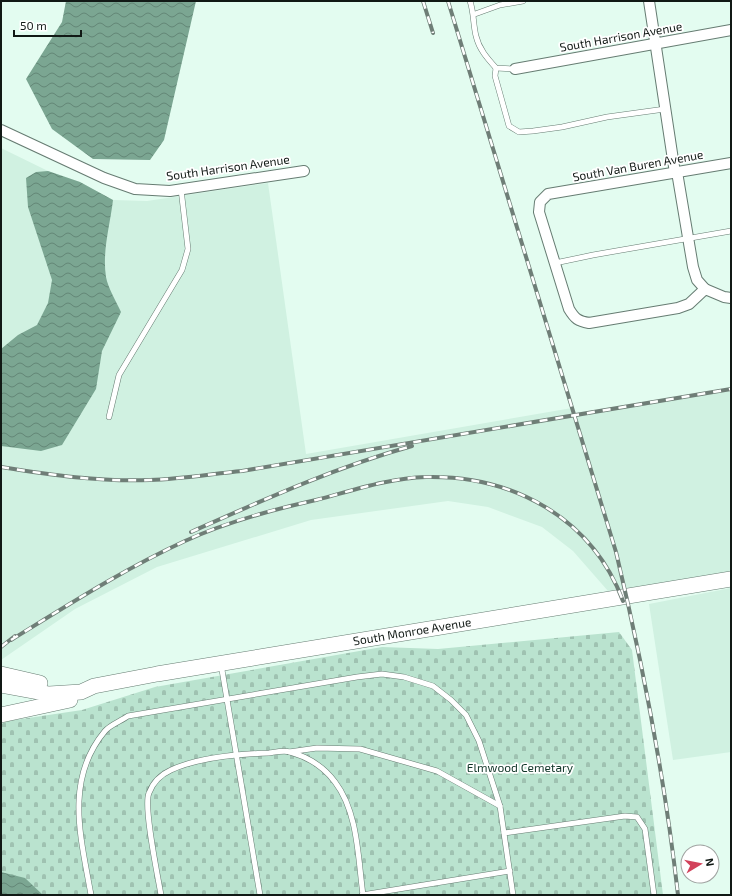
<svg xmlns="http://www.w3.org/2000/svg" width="732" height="896" font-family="'Exo 2',sans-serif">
	<defs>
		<pattern id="cemetery-stones" width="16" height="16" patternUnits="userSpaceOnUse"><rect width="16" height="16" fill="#bae3cf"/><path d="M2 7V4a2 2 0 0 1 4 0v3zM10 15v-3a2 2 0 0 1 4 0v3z" fill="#9fc2b1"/></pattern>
		<pattern id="water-waves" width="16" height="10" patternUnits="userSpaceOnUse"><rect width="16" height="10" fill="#7ba692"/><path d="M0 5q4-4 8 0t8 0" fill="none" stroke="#638676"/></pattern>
	</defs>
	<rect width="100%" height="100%" fill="#e3fcf0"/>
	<!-- built -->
	<g fill="#d0f1e1">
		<path d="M1,148L48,171L80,182L113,200L147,201L268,183L306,454L572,408L574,415L731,389V573L634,590L608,591L573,551L542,527L488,507L448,501L311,520L157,567L75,609L1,660Z"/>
		<path d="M731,588V752L673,760L649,604Z"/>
	</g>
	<!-- cemetery -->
	<path fill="url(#cemetery-stones)" d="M619,632L632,650L663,895H1V724L8,721L82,710L155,687L382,647L438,649Z"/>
	<!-- water -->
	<g fill="url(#water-waves)">
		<path d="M66,1H196L164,140L150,160L93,159L52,129L26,79L62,22Z"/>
		<path d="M48,171L80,182L113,200C110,226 102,251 106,277C108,288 116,301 121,312L102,351L96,389L62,445L41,451L1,446V349L18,335L37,325L48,303L52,280L28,207L26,178L36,172Z"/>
		<path d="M1,872L25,878L43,895H1Z"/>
	</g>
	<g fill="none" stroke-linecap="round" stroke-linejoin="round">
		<!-- lane casing -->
		<g stroke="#667c72" stroke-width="6">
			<g id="lane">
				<path d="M470,1C474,13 473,24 476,36C479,49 487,58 496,68L515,69"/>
				<path d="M475,14L500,5L523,1"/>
				<path d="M496,68L495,76L509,126L519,132L533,131L562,127L607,117L665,109"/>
				<path d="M555,263L593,255L731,231"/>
				<path d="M109,417L119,375L182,270L188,249L181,189"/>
				<path d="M221,664L260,895"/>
				<path d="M289,752L317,748L360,749L437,771L500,806"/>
				<path d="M504,833L625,816L637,817L645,829L654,895"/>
				<path d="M91,895C81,838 64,780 105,731C110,725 121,721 128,716L357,677L382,674L404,677L433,686L451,700L466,715L479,741L500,806L513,895"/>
				<path d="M161,895C158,877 143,806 149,793C153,782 160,775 171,770C199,757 239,754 269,753C276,752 284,750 290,752C308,757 324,767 335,782C358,812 358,858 363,895"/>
				<path d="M362,895L510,871"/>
			</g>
		</g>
		<!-- street casing -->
		<g stroke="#667c72" stroke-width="12">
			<g id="street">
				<path d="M649,1L675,173"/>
				<path d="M515,69L731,30"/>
				<path d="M1,130L104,178L135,189L170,191L304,171"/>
				<path d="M731,163L548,194L540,202L539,212L569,309C575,319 578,321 589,323L678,308L689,304L705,289L724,297L731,298"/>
				<path d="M677,172L693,267L697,280L705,289"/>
			</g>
		</g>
		<!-- secondary casing -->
		<g stroke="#667c72" stroke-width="16">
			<g id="secondary">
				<path d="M1,674L40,683"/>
				<path id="s1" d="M1,685L49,694L81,692L94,686L157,674L731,579"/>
				<path d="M1,715L70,700"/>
			</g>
		</g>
		<!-- lane -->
		<use href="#lane" stroke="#fff" stroke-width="5"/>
		<!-- street -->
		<use href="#street" stroke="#fff" stroke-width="10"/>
		<!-- secondary -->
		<use href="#secondary" stroke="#fff" stroke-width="15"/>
		<!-- rail casing -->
		<g stroke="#6f7e77" stroke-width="4">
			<g id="rail">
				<path d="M423,1L433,33"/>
				<path d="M448,1L616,552C643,665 665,780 678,895"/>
				<path d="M1,467C51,475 100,482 150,480C181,479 211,474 242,471L731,389"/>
				<path d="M191,532C263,500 336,467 412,446"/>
				<path d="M11,640C68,605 124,569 185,541C226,522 271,510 316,500C351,491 389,478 426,477C513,475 592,518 623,601"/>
				<path d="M1,647L15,636"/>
			</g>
		</g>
		<!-- rail -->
		<use href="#rail" stroke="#fff" stroke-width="2.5" stroke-dasharray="8" stroke-linecap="butt"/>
	</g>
	<g text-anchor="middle" stroke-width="3.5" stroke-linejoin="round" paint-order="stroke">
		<!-- street labels -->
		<g font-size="12" fill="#111915" stroke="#fff">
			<text transform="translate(621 37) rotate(-10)" y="4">South Harrison Avenue</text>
			<text transform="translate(638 166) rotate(-10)" y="4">South Van Buren Avenue</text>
			<text transform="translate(228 168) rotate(-8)" y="4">South Harrison Avenue</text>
			<text dy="4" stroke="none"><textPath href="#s1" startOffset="418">South Monroe Avenue</textPath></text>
		</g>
		<!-- park labels -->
		<g font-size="12" fill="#0f3527" stroke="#fff">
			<text x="520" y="772">Elmwood Cemetary</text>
		</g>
	</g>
	<!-- border -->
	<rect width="732" height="896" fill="none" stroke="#111915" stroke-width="4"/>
	<!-- north arrow -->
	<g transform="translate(700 864) rotate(80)"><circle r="19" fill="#ffffff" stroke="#a0a3a1"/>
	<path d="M0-3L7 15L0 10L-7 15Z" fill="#d2425b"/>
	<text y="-6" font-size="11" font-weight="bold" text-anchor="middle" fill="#111915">N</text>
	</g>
	<!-- scale -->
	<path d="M14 30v6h67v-6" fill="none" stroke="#111915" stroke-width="2"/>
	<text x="20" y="30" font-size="12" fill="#111915" stroke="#ffffff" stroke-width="3" paint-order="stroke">50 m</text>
</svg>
